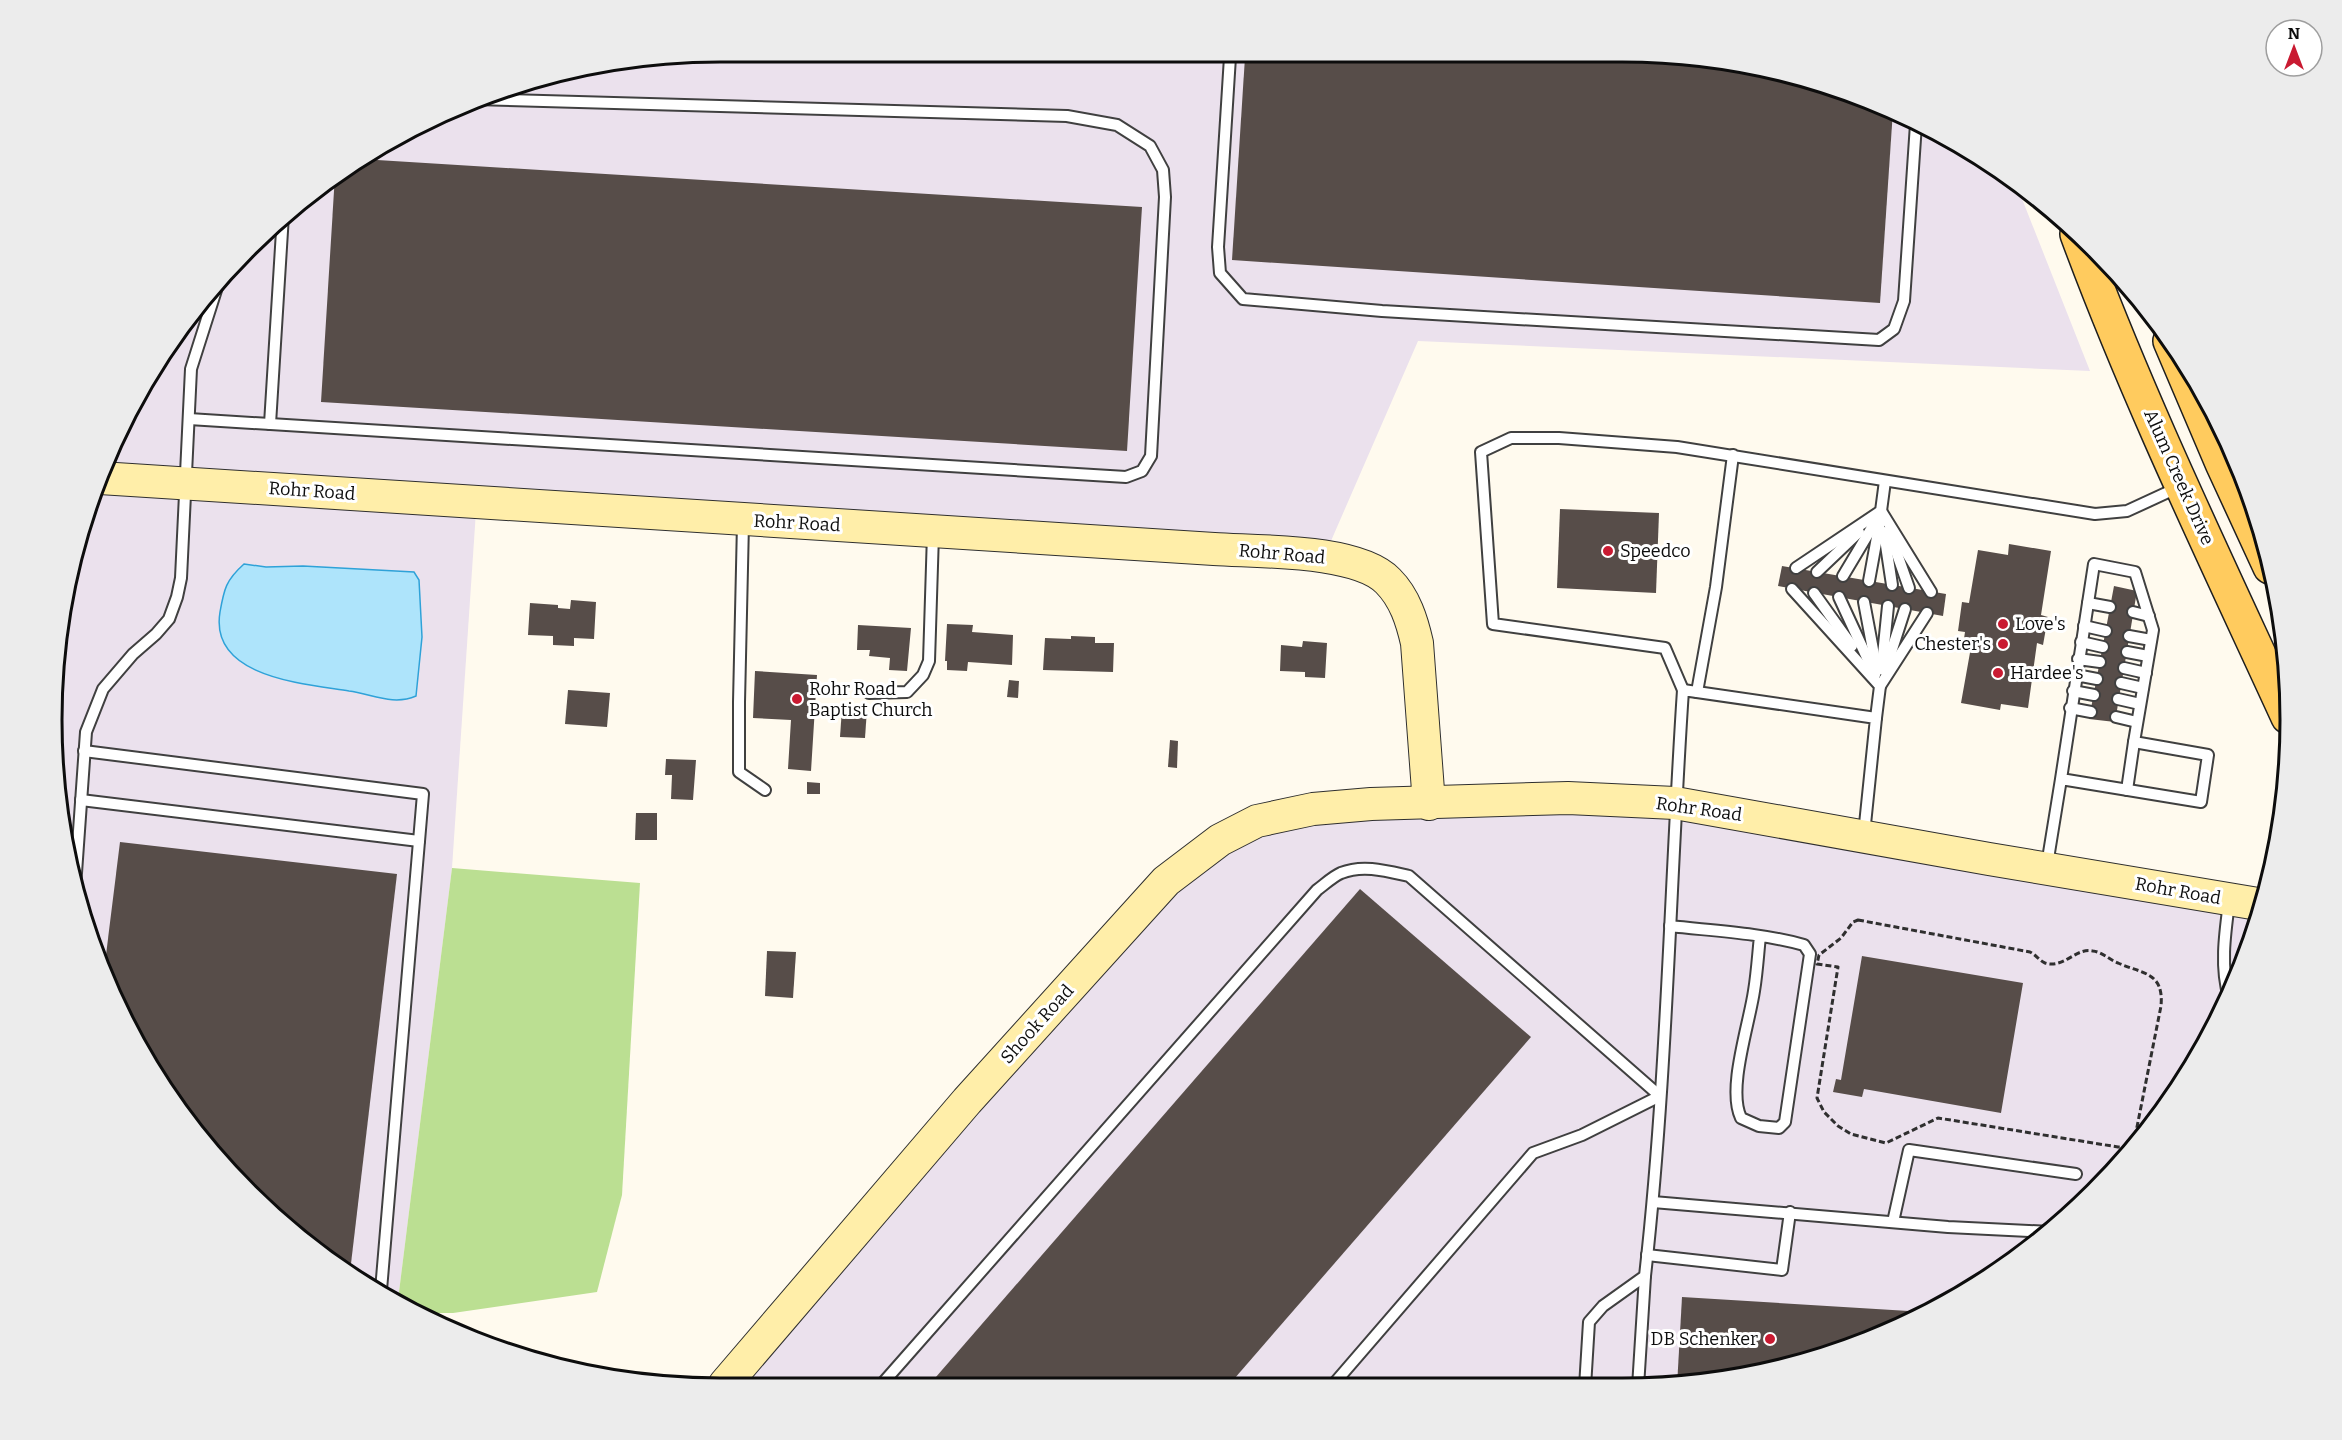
<svg xmlns="http://www.w3.org/2000/svg" width="2342" height="1440" font-family="Bitter,serif">
	<rect width="100%" height="100%" fill="#fffaee"/>
	<!-- industrial -->
	<g fill="#ebe1ed">
		<path d="M632,57H1709L1878,102L2015,181L2090,371L1418,341L1324,557L100,478L164,348L247,247L313,189L424,120L505,86Z"/>
		<path d="M96,486L476,511L452,868L398,1300L313,1251L247,1193L164,1092L86,935L57,808L51,720L57,632L86,505Z"/>
		<path d="M1568,798L2264,905L2222,1016L2153,1127L2063,1223L1956,1300L1795,1366L1666,1388L724,1384L967,1101L1241,828Z"/>
	</g>
	<!-- forest -->
	<path fill="#bbdf92" d="M452,868L640,883L622,1195L597,1292L453,1313H420L398,1300Z"/>
	<!-- water -->
	<path fill="#aee4fb" stroke="#2fa2d8" stroke-width="1.5" d="M244,564L266,567L303,566L414,572L419,580L422,637L416,696C393,706 372,694 349,691C306,684 209,678 220,612C224,589 226,580 244,564Z"/>
	<!-- building -->
	<g fill="#574d49">
		<path d="M1245,57H1709L1878,102L1893,110L1880,303L1232,260Z"/>
		<path d="M361,159L1142,207L1127,451L321,402L335,175Z"/>
		<path d="M1560,509L1659,513L1656,593L1557,588Z"/>
		<path d="M2009,544L2051,551L2041,615L2048,617L2043,645L2037,643L2028,708L2001,704L2000,710L1961,703L1971,647L1963,645L1965,632L1958,631L1962,602L1969,603L1978,550L2008,555Z"/>
		<path d="M1782,566L1946,594L1943,616L1778,586Z"/>
		<path d="M2114,586L2137,591L2115,722L2089,719Z"/>
		<path d="M571,600L596,602L594,639L574,638V646L553,645V636L528,635L530,603L558,605V608L570,609Z"/>
		<path d="M947,624L973,625L972,632L1013,635L1012,665L968,662L967,671L947,670V661H945Z"/>
		<path d="M858,625L911,628L907,671L889,670L890,658L869,656L870,650H857Z"/>
		<path d="M1071,636L1095,637V643H1114L1113,672L1043,670L1045,638L1071,639Z"/>
		<path d="M1303,641L1327,643L1325,678L1305,677V672L1280,671L1281,645L1302,647Z"/>
		<path d="M755,671L817,675L811,771L788,769L791,720L753,718Z"/>
		<path d="M1009,680L1019,681L1018,698L1007,697Z"/>
		<path d="M568,690L610,693L607,727L565,724Z"/>
		<path d="M842,708L867,709L865,738L840,737Z"/>
		<path d="M1170,740L1178,741L1177,768L1168,767Z"/>
		<path d="M666,759L696,760L693,800L671,799L672,775H665Z"/>
		<path d="M807,782L820,783V794H807Z"/>
		<path d="M636,813H657V840H635Z"/>
		<path d="M120,842L397,874L350,1272L313,1251L247,1193L164,1092L104,971Z"/>
		<path d="M1360,889L1531,1037L1228,1386L929,1385Z"/>
		<path d="M767,951L796,952L793,998L765,996Z"/>
		<path d="M1862,956L2023,983L2001,1113L1864,1089L1862,1097L1833,1092L1836,1079L1841,1080Z"/>
		<path d="M1682,1297L1925,1312L1795,1366L1677,1386Z"/>
	</g>
	<g fill="none" stroke-linecap="round" stroke-linejoin="round">
		<!-- lane casing -->
		<g stroke="#404040" stroke-width="14">
			<g id="lane">
				<path d="M1230,57L1218,247L1220,273L1243,299L1382,311L1879,340L1894,329L1904,301L1916,124"/>
				<path d="M189,419L1126,477L1142,471L1151,456L1165,197L1163,170L1150,146L1117,125L1067,116L475,99"/>
				<path d="M270,424L283,215"/>
				<path d="M1881,511L1931,592"/>
				<path d="M743,523L739,702V772L765,790"/>
				<path d="M1889,531L1909,588"/>
				<path d="M1884,532L1892,585"/>
				<path d="M1796,568L1881,511L1885,481"/>
				<path d="M1817,572L1859,532"/>
				<path d="M1843,576L1880,514"/>
				<path d="M1869,581L1880,521"/>
				<path d="M1792,589L1880,686L1876,718"/>
				<path d="M1814,593L1852,646"/>
				<path d="M1839,597L1875,675"/>
				<path d="M1864,602L1877,671"/>
				<path d="M2088,603L2110,607"/>
				<path d="M2133,612L2149,616"/>
				<path d="M2084,626L2106,631"/>
				<path d="M2129,636L2151,640"/>
				<path d="M2081,642L2103,647"/>
				<path d="M2127,652L2148,656"/>
				<path d="M2078,659L2100,662"/>
				<path d="M1882,665L1888,606"/>
				<path d="M2124,668L2146,673"/>
				<path d="M1885,671L1905,609"/>
				<path d="M2076,675L2097,679"/>
				<path d="M2121,683L2143,688"/>
				<path d="M1880,686L1927,613"/>
				<path d="M1683,690L1665,648L1493,624L1481,452L1511,438H1559L1677,447L2095,514L2127,511L2179,487"/>
				<path d="M2073,691L2094,695"/>
				<path d="M1697,692L1716,587L1733,455"/>
				<path d="M869,693L907,692L923,675L929,661L933,534"/>
				<path d="M2118,699L2140,704"/>
				<path d="M2070,708L2091,712"/>
				<path d="M2116,717L2137,722"/>
				<path d="M84,751L423,794L381,1290"/>
				<path d="M2127,790L2134,742"/>
				<path d="M81,800L419,841"/>
				<path d="M2047,865L2061,779L2201,802L2208,755L2134,742L2153,630L2135,572L2094,564L2061,779"/>
				<path d="M75,887L86,732L103,689L133,654L156,634L169,619L177,597L181,578L191,369L219,281"/>
				<path d="M2229,903C2225,933 2220,967 2229,997"/>
				<path d="M1670,926C1715,931 1761,933 1804,945L1810,954L1785,1122L1779,1128L1759,1126L1741,1118C1727,1089 1749,1025 1754,991C1757,973 1758,955 1760,936"/>
				<path d="M1653,1202L1948,1227L2051,1232"/>
				<path d="M1893,1222L1909,1150L2076,1174"/>
				<path d="M1647,1255L1782,1270L1790,1212"/>
				<path d="M882,1384L1317,890C1324,885 1332,877 1341,873C1363,864 1387,871 1409,876L1660,1096L1582,1135L1533,1153L1332,1386"/>
				<path d="M1585,1387L1589,1322L1603,1306L1645,1276C1667,1081 1670,885 1683,690L1876,718L1864,834"/>
				<path d="M1638,1387L1645,1276"/>
			</g>
		</g>
		<!-- secondary casing -->
		<g stroke="#2f2f2f" stroke-width="34">
			<g id="secondary">
				<path d="M100,478L1214,549C1258,552 1357,549 1388,581C1405,598 1412,621 1417,643L1429,804"/>
				<path d="M725,1384L967,1101L1166,881L1220,840L1257,821L1313,809L1371,804L1568,798L1675,803L1989,859L2264,905"/>
			</g>
		</g>
		<!-- primary casing -->
		<g stroke="#1e1e1e" stroke-width="36">
			<g id="primary">
				<path d="M2077,234C2138,399 2215,558 2288,717"/>
				<path d="M2170,341L2222,463L2270,567"/>
			</g>
		</g>
		<!-- path -->
		<path stroke="#2f2f2f" stroke-width="3" stroke-dasharray="6 3" stroke-linecap="butt" d="M1858,920L2030,952C2036,955 2040,961 2045,963C2064,969 2076,947 2093,951C2102,952 2110,960 2118,963C2143,974 2164,972 2161,1006L2134,1142L2125,1147H2118L1938,1118L1886,1143L1851,1134L1838,1126L1824,1112L1817,1098L1838,967L1817,964L1819,955L1841,938L1853,922Z"/>
		<!-- lane -->
		<use href="#lane" stroke="#fff" stroke-width="10"/>
		<!-- secondary -->
		<use href="#secondary" stroke="#ffeea9" stroke-width="32"/>
		<!-- primary -->
		<use href="#primary" stroke="#ffcb5e" stroke-width="33"/>
	</g>
	<!-- markers -->
	<g fill="#c91a31" stroke="#fff" stroke-width="2">
		<circle cx="1608" cy="551" r="6"/>
		<circle cx="2003" cy="624" r="6"/>
		<circle cx="2003" cy="644" r="6"/>
		<circle cx="1998" cy="673" r="6"/>
		<circle cx="797" cy="699" r="6"/>
		<circle cx="1770" cy="1339" r="6"/>
	</g>
	<g text-anchor="middle" stroke-width="6" stroke-linejoin="round" paint-order="stroke">
		<!-- street labels -->
		<g font-size="18" fill="#0d0d0d" stroke="#fff">
			<text transform="translate(2179 477) rotate(66)" y="6">Alum Creek Drive</text>
			<text transform="translate(312 491) rotate(4)" y="6">Rohr Road</text>
			<text transform="translate(797 523) rotate(3)" y="6">Rohr Road</text>
			<text transform="translate(1282 554) rotate(5)" y="6">Rohr Road</text>
			<text transform="translate(1699 809) rotate(8)" y="6">Rohr Road</text>
			<text transform="translate(2178 891) rotate(10)" y="6">Rohr Road</text>
			<text transform="translate(1037 1024) rotate(-48)" y="6">Shook Road</text>
		</g>
		<!-- poi labels -->
		<g font-size="18" fill="#0d0d0d" stroke="#fff" text-anchor="start">
			<text x="1620" y="557">Speedco</text>
			<text x="2015" y="630">Love's</text>
			<text x="1991" y="650" text-anchor="end">Chester's</text>
			<text x="2010" y="679">Hardee's</text>
			<text x="809" y="695">Rohr Road<tspan x="809" dy="21">Baptist Church</tspan></text>
			<text x="1758" y="1345" text-anchor="end">DB Schenker</text>
		</g>
	</g>
	<!-- crop -->
	<path d="M0 0H2342V1440H0ZM720 62H1622A658 658 0 0 1 2280 720V720A658 658 0 0 1 1622 1378H720A658 658 0 0 1 62 720V720A658 658 0 0 1 720 62Z" fill="#ececec" fill-rule="evenodd"/>
	<path fill="none" stroke="#0d0d0d" stroke-width="3" d="M720 62H1622A658 658 0 0 1 2280 720V720A658 658 0 0 1 1622 1378H720A658 658 0 0 1 62 720V720A658 658 0 0 1 720 62Z"/>
	<!-- north arrow -->
	<g transform="translate(2294 48)"><circle r="28" fill="#ffffff" stroke="#9e9e9e" stroke-width="1.5"/>
	<path d="M0-4.5L10 22L0 15L-10 22Z" fill="#c91a31"/>
	<text y="-9" font-size="16" font-weight="bold" text-anchor="middle" fill="#0d0d0d">N</text>
	</g>
</svg>
